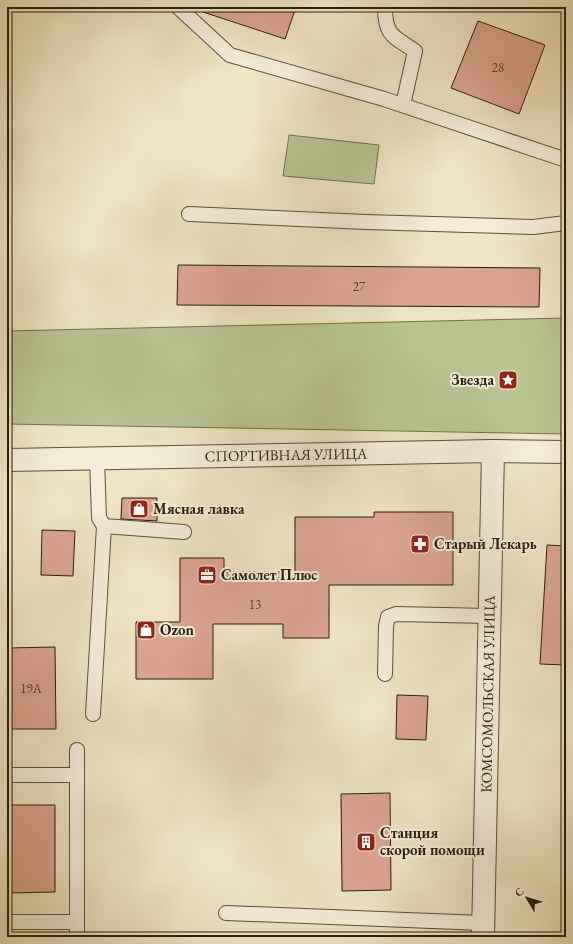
<svg xmlns="http://www.w3.org/2000/svg" width="573" height="944" font-family="'EB Garamond',serif">
	<rect width="100%" height="100%" fill="#f0e4c2"/>
	<filter id="stains"><feTurbulence type="fractalNoise" baseFrequency=".005" numOctaves="4"/><feColorMatrix values="0 0 0 0 .2 0 0 0 0 .09 0 0 0 0 .02 0 0 0 .5 -.17"/></filter>
	<radialGradient id="worn" r=".72"><stop offset=".6" stop-color="#630" stop-opacity="0"/><stop offset="1" stop-color="#630" stop-opacity=".3"/></radialGradient>
	<!-- green -->
	<g fill="#bac493" stroke="#72704e">
		<path d="M289,135L379,145L374,184L283,176Z"/>
		<path d="M566,318L565,434L7,424V331Z"/>
	</g>
	<!-- building -->
	<g fill="#daa48f" stroke="#2a1c09">
		<path d="M200,7H296L285,39L200,11Z"/>
		<path d="M478,21L545,45L519,114L451,88Z"/>
		<path d="M178,265L540,268L539,307L177,305Z"/>
		<path d="M122,498H157V521L121,519Z"/>
		<path d="M374,512H453V585H329V638H283V624H213V679H136V622H180V558H224V572H295V517H374Z"/>
		<path d="M42,530L75,531L73,576L41,575Z"/>
		<path d="M547,545L566,546V665L540,664Z"/>
		<path d="M55,647L56,729H7V648Z"/>
		<path d="M397,695L428,696L426,740L396,739Z"/>
		<path d="M390,793L391,890L342,891L341,794Z"/>
		<path d="M7,805H55V892L7,893Z"/>
	</g>
	<g fill="none" stroke-linecap="round" stroke-linejoin="round">
		<!-- service casing -->
		<g stroke="#5c4e37" stroke-width="16">
			<g id="service">
				<path d="M178,7L230,55L384,99L566,160"/>
				<path d="M385,7C385,36 393,36 415,51L403,105"/>
				<path d="M189,214L366,222L533,227L566,223"/>
				<path d="M97,458L99,518L104,526L184,532"/>
				<path d="M385,674L386,626L388,617L396,614L489,616"/>
				<path d="M93,714L104,526"/>
				<path d="M77,750V937"/>
				<path d="M7,775H77"/>
				<path d="M226,913L483,923"/>
				<path d="M7,922H77"/>
			</g>
		</g>
		<!-- minor casing -->
		<g stroke="#5c4e37" stroke-width="24">
			<g id="minor">
				<path d="M7,460L493,451L566,452"/>
				<path d="M483,937L493,451"/>
			</g>
		</g>
		<!-- service -->
		<use href="#service" stroke="#f5edd7" stroke-width="14"/>
		<!-- minor -->
		<use href="#minor" stroke="#f5edd7" stroke-width="22"/>
	</g>
	<!-- icons -->
	<defs>
		<g id="sight-square" transform="scale(1)"><rect x="-9" y="-9" width="18" height="18" rx="4" fill="#8f2418" stroke="#f5edd7"/><path d="M0-6L1.8-2.2L6-1.7L2.9 1.2L3.7 5.4L0 3.3L-3.7 5.4L-2.9 1.2L-6-1.7L-1.8-2.2Z" fill="#fff"/></g>
		<g id="shop-square" transform="scale(1)"><rect x="-9" y="-9" width="18" height="18" rx="4" fill="#8f2418" stroke="#f5edd7"/><path d="M-5-2.5h2.3a2.7 3.5 0 0 1 5.4 0H5L5.5 6h-11ZM-1.5-2.5h3a1.5 2.3 0 0 0-3 0Z" fill="#fff"/></g>
		<g id="pharmacy-square" transform="scale(1)"><rect x="-9" y="-9" width="18" height="18" rx="4" fill="#8f2418" stroke="#f5edd7"/><path d="M-2-6h4v4h4v4h-4v4h-4v-4h-4v-4h4Z" fill="#fff"/></g>
		<g id="office-square" transform="scale(1)"><rect x="-9" y="-9" width="18" height="18" rx="4" fill="#8f2418" stroke="#f5edd7"/><path d="M-6-3h4V-5.5h4V-3h4V5H-6ZM-1-4.5V-3h2v-1.5ZM-6 0V1H6V0Z" fill="#fff"/></g>
		<g id="building-square" transform="scale(1)"><rect x="-9" y="-9" width="18" height="18" rx="4" fill="#8f2418" stroke="#f5edd7"/><path d="M-4-6H4V6H1V3H-1V6H-4ZM-2.5-4.3h1.7v1.8h-1.7ZM.8-4.3h1.7v1.8H.8ZM-2.5-1h1.7V.8h-1.7ZM.8-1h1.7V.8H.8Z" fill="#fff"/></g>
	</defs>
	<g fill-rule="evenodd">
		<use href="#sight-square" x="508" y="380"/>
		<use href="#shop-square" x="139" y="509"/>
		<use href="#pharmacy-square" x="420" y="544"/>
		<use href="#office-square" x="207" y="575"/>
		<use href="#shop-square" x="146" y="630"/>
		<use href="#building-square" x="366" y="842"/>
	</g>
	<g text-anchor="middle" stroke-width="4" stroke-linejoin="round" paint-order="stroke">
		<!-- number labels -->
		<g font-size="13" fill="#563e2a">
			<text x="498" y="72">28</text>
			<text x="359" y="291">27</text>
			<text x="255" y="609">13</text>
			<text x="31" y="693">19А</text>
		</g>
		<!-- poi labels -->
		<g font-size="15" font-weight="bold" fill="#2a1c09" stroke="#f5edd7" text-anchor="start">
			<text x="494" y="385" text-anchor="end">Звезда</text>
			<text x="153" y="514">Мясная лавка</text>
			<text x="434" y="549">Старый Лекарь</text>
			<text x="221" y="580">Самолет Плюс</text>
			<text x="160" y="635">Ozon</text>
			<text x="380" y="838">Станция<tspan x="380" dy="17">скорой помощи</tspan></text>
		</g>
		<!-- street labels -->
		<g font-size="15" fill="#2a1c09" stroke="#f5edd7">
			<text transform="translate(286 455) rotate(-1)" y="5">СПОРТИВНАЯ УЛИЦА</text>
			<text transform="translate(488 694) rotate(-89)" y="5">КОМСОМОЛЬСКАЯ УЛИЦА</text>
		</g>
	</g>
	<!-- margin -->
	<rect width="573" height="944" fill="none" stroke="#f0e4c2" stroke-width="24"/>
	<rect x="8" y="8" width="557" height="928" fill="none" stroke="#2a1c09" stroke-width="2"/>
	<rect x="12" y="12" width="549" height="920" fill="none" stroke="#2a1c09"/>
	<!-- north arrow -->
	<g transform="translate(527 898) rotate(308)" stroke="#f5edd7" stroke-width="3" paint-order="stroke">
	<path d="M0-3L7 15L0 10L-7 15Z" fill="#2a1c09"/>
	<text y="-6" font-size="11" font-weight="bold" text-anchor="middle" fill="#2a1c09">С</text>
	</g>
	<rect width="100%" height="100%" filter="url(#stains)"/>
	<rect width="100%" height="100%" fill="url(#worn)"/>
</svg>
